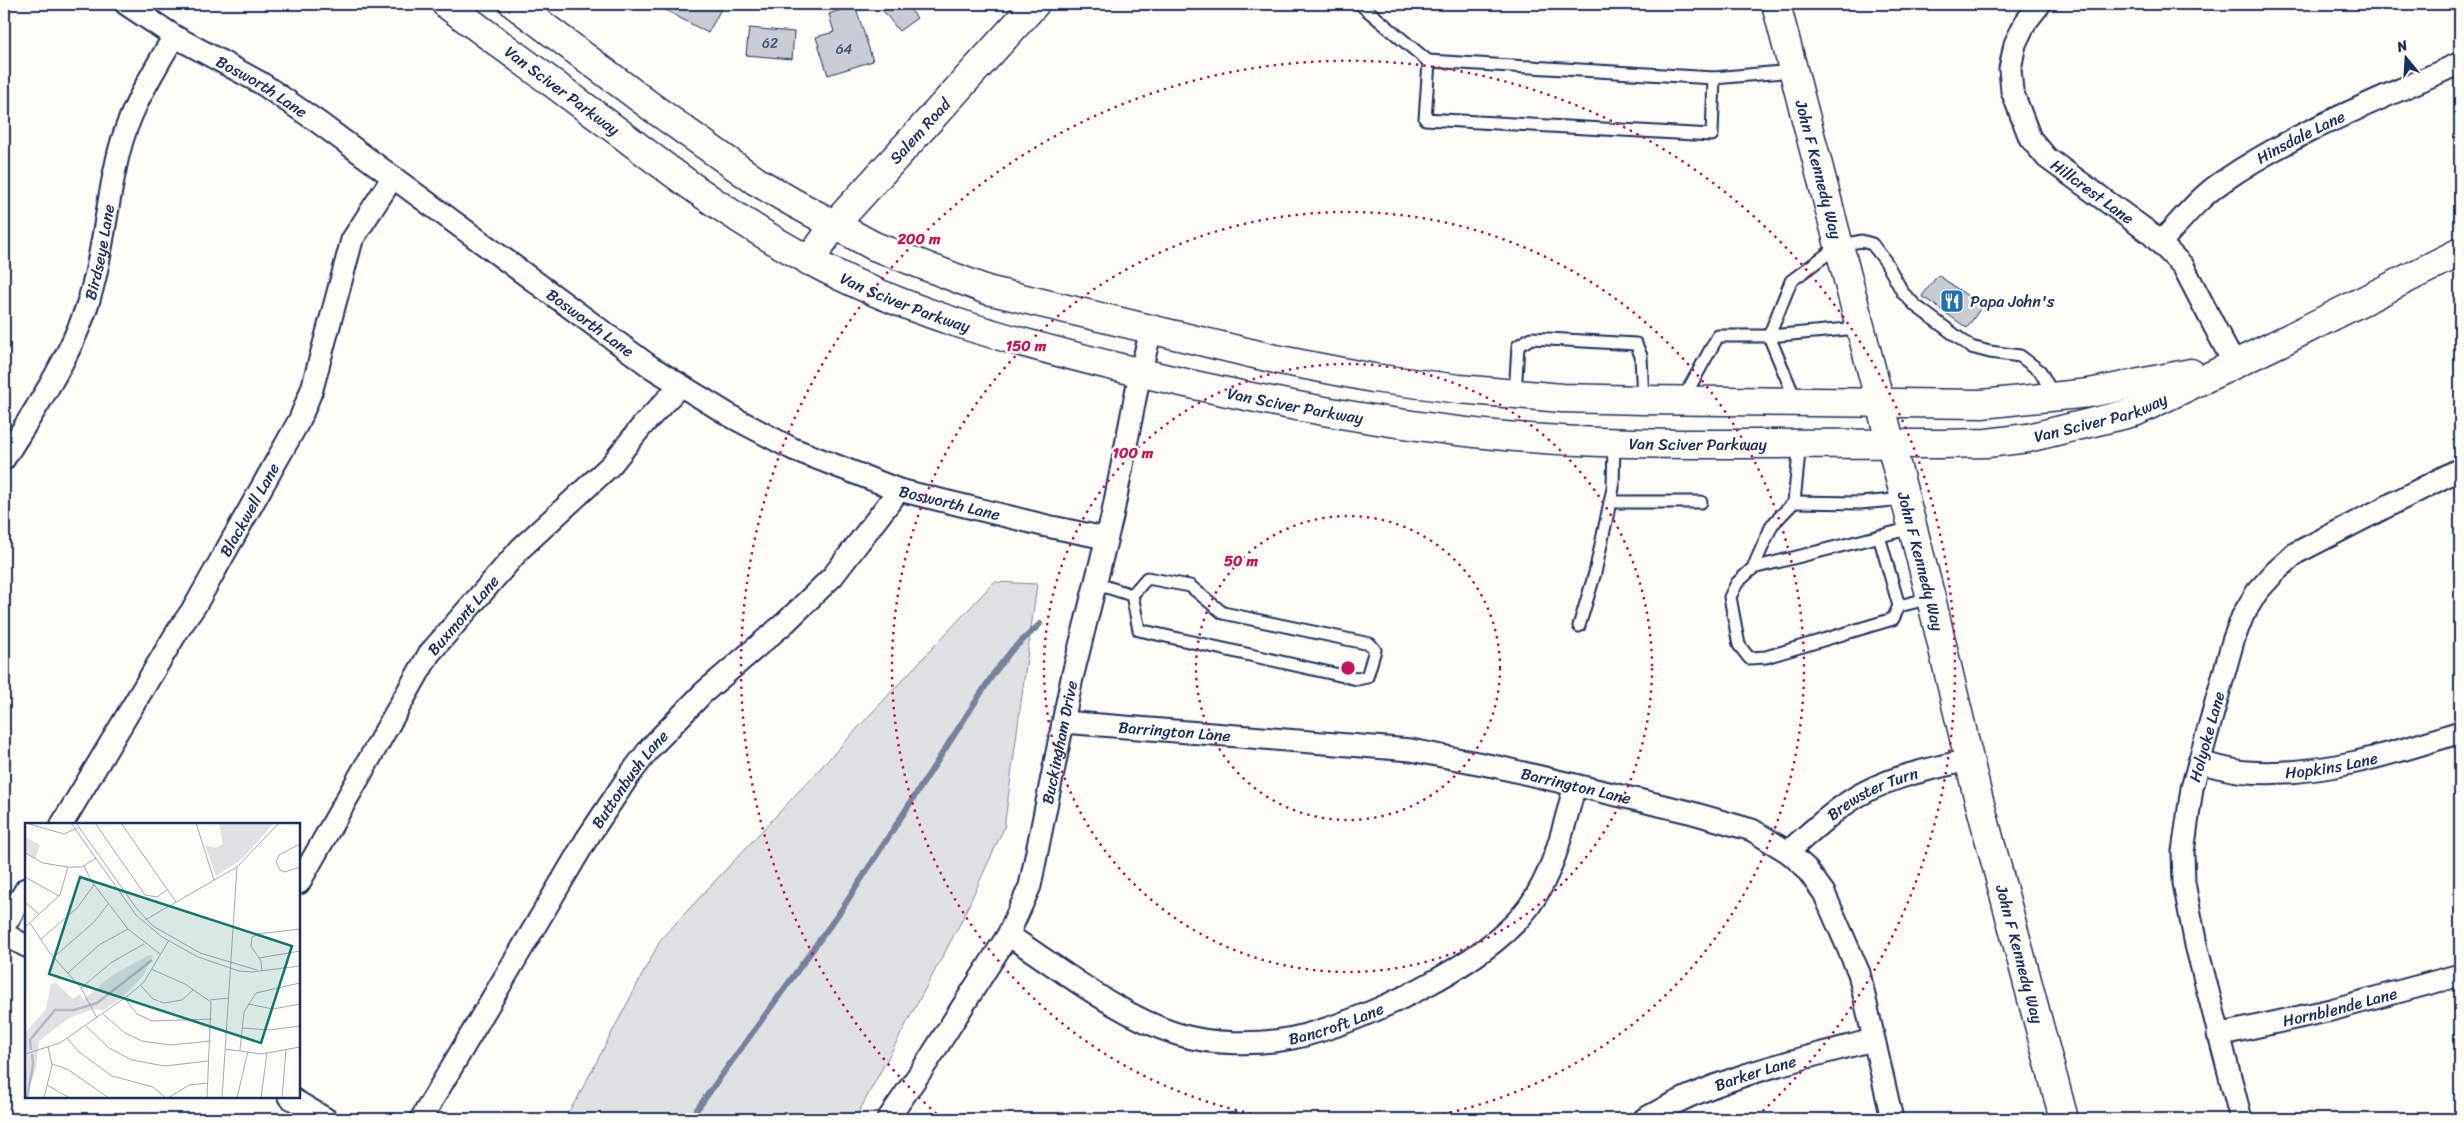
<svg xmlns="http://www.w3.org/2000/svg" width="2464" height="1123" font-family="Sriracha,sans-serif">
	<rect width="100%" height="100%" fill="#fdfcf7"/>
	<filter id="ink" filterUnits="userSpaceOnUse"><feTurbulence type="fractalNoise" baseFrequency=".02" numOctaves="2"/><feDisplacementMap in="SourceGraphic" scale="10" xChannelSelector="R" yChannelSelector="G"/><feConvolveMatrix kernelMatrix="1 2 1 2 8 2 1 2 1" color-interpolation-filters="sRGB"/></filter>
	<g filter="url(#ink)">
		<!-- green -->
		<path fill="#e0e1e3" stroke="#7e88a0" d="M994,582L1037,584L1004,828L960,924L855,1119H563L577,1099L661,939Z"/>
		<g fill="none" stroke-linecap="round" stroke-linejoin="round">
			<!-- stream -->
			<path stroke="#76819c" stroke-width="6" d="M690,1119L842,909L994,673L1012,650L1040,624"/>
		</g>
		<!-- building -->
		<g fill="#c9ccd3" stroke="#1b2f5e">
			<path d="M654,4H712L721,9L708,33Z"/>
			<path d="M878,4H906L917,18L899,31Z"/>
			<path d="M855,5L873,61L828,75L816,37L834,32L829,14Z"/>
			<path d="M749,28L794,32L792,59L746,55Z"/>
			<path d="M1938,275L1982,306L1967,328L1922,296Z"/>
		</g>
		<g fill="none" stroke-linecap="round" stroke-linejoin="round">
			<!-- lane casing -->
			<g stroke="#1b2f5e" stroke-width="15">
				<g id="lane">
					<path d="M1360,4L1429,62L1425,119L1712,135L1714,78L1793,71"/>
					<path d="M1428,61L1714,78"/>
					<path d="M1515,394L1518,346L1531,338L1636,344L1641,356L1643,400"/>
					<path d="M1683,399L1718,336H1769L1859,328"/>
					<path d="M1796,401L1769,336L1791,281L1838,246L1861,241L1872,244L1886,262L1903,293L1916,306L1971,347L1990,352L2020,356L2040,371L2054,396"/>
					<path d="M1800,443L1794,502L1772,525L1753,568L1912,528"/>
					<path d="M1610,502H1701"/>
					<path d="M1794,502L1860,503L1905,499"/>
					<path d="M1879,536L1899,606L1931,598"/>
					<path d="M1753,568L1737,583L1730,597L1739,645L1749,658L1766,657L1893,619L1899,606"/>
					<path d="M1094,583L1132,595L1139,630L1357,679L1367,677L1375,650L1370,644L1223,613L1190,586L1147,578L1132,595"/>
					<path d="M1579,626L1595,573L1613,488L1614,442"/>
				</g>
			</g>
			<!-- street casing -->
			<g stroke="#1b2f5e" stroke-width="25">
				<g id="street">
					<path id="s1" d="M126,4L174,36L261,83L318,122L651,367L734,418L793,449L899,490L1047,526L1105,538"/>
					<path id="s2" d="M2040,4L2025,23L2015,44L2010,69L2012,91L2030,138L2047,158L2150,233L2183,266L2234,364"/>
					<path id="s3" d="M2160,243C2180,222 2198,198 2222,182C2293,132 2382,99 2460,63"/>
					<path id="s4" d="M4,459C34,411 67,363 86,309C103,259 106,204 119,152C129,110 153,73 174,36"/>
					<path id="s5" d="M1063,722L1411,750L1498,767L1689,812L1752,830L1788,852L1805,867L1824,893L1859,973L1892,1119"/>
					<path id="s6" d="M2199,762C2215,766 2231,771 2247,772C2320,777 2392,754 2460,732"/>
					<path id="s7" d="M62,824L177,632L195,606L300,419L312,389L352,240L393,177"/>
					<path id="s8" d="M1788,852C1806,836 1824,819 1844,805C1879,779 1927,769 1969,760"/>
					<path id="s9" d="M299,883L429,654L521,548L611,465L642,426L679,387"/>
					<path d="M4,927L26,889"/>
					<path d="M4,934L26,946"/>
					<path id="s10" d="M1008,935C1061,969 1117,1015 1177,1034C1211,1045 1258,1045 1293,1038C1362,1023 1485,965 1528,908C1554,873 1564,826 1575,785"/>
					<path id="s11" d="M2218,1035L2331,1010L2460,975"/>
					<path d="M289,1097L326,1119"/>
					<path id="s12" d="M421,1119L586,840L628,777L651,747L703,693L786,622L833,576L899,490"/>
					<path id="s13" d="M888,1119L928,1061L1008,935L1030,886L1072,678L1112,517L1140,373L1151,331"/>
					<path id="s14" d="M1644,1119C1717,1077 1793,1061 1873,1040"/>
					<path id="s15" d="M2241,1119L2196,945L2184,883L2183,852L2192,788L2233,641L2243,615L2257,592L2275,572L2296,553L2460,469"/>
				</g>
			</g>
			<!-- secondary casing -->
			<g stroke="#1b2f5e" stroke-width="31">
				<g id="secondary">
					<path id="s16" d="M446,4C504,47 562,90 620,133C680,179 740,223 807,259C906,313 1008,340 1117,367C1245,398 1374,424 1505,436C1649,449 1795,442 1940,444L1987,443L2028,438L2135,412L2285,340L2460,252"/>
					<path d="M514,4L653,108L756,181L794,203L874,246L987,290L1275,359L1373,378L1459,389L1562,398L1643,400L1982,404L2089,393L2191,373"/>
					<path id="s17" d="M1776,4L1931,598L1976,789L2064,1119"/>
					<path id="s18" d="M809,261L835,224L1035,4"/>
				</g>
			</g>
			<!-- lane -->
			<use href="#lane" stroke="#fdfcf7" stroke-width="11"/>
			<!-- street -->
			<use href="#street" stroke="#fdfcf7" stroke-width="21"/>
			<!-- secondary -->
			<use href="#secondary" stroke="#fdfcf7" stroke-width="28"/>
		</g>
	</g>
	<!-- distance rings -->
	<g fill="none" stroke="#c2185b" stroke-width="2.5" stroke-dasharray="2.5 5">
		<circle cx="1348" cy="668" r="152"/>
		<circle cx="1348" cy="668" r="304"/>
		<path d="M1281 1119A456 456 0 1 1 1415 1119"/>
		<path d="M942 1119A607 607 0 1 1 1754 1119"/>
	</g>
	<!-- icons -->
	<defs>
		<g id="restaurant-square" transform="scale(1.25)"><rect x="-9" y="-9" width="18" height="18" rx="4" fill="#1f6fb2" stroke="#fdfcf7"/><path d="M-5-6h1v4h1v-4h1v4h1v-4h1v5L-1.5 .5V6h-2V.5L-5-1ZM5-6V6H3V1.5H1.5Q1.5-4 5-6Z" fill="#fff"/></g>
	</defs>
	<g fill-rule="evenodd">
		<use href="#restaurant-square" x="1952" y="301"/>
	</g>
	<g text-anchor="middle" stroke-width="5" stroke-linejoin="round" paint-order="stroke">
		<!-- number labels -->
		<g font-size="14" fill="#46567b">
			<text x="770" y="48">62</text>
			<text x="844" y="54">64</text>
		</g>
		<!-- street labels -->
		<g font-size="16" fill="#1b2f5e" stroke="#fdfcf7">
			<text dy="6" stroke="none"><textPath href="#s1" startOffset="159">Bosworth Lane</textPath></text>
			<text dy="6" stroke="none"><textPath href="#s16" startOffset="145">Van Sciver Parkway</textPath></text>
			<text dy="6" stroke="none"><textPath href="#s18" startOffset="171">Salem Road</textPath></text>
			<text dy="6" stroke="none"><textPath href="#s3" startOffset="178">Hinsdale Lane</textPath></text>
			<text dy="6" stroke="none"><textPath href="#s17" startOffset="171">John F Kennedy Way</textPath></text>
			<text dy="6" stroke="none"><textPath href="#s2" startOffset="228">Hillcrest Lane</textPath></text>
			<text dy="6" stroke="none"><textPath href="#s4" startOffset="230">Birdseye Lane</textPath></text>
			<text dy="6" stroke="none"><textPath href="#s16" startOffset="550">Van Sciver Parkway</textPath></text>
			<text dy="6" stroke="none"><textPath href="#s1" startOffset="564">Bosworth Lane</textPath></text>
			<text dy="6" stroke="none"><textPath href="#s16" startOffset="954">Van Sciver Parkway</textPath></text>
			<text dy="6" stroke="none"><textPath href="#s16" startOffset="1765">Van Sciver Parkway</textPath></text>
			<text dy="6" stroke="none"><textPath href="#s16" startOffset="1359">Van Sciver Parkway</textPath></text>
			<text dy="6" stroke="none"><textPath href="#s1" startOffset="969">Bosworth Lane</textPath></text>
			<text dy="6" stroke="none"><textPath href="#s7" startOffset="366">Blackwell Lane</textPath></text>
			<text dy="6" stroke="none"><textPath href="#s17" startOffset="576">John F Kennedy Way</textPath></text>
			<text dy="6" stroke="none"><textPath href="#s9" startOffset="315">Buxmont Lane</textPath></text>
			<text dy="6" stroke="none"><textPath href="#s5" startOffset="112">Barrington Lane</textPath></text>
			<text dy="6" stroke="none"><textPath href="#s15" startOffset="392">Holyoke Lane</textPath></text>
			<text dy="6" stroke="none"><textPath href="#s13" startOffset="420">Buckingham Drive</textPath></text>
			<text dy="6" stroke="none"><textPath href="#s6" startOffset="134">Hopkins Lane</textPath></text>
			<text dy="6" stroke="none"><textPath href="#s12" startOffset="399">Buttonbush Lane</textPath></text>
			<text dy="6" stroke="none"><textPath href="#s5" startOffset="518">Barrington Lane</textPath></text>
			<text dy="6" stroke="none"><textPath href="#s8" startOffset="104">Brewster Turn</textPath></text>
			<text dy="6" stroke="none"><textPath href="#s17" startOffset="981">John F Kennedy Way</textPath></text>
			<text dy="6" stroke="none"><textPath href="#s11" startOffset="125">Hornblende Lane</textPath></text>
			<text dy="6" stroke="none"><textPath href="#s10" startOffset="359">Bancroft Lane</textPath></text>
			<text dy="6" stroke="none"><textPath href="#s14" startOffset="121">Barker Lane</textPath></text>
		</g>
		<!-- poi labels -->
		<g font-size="16" fill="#1b2f5e" stroke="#fdfcf7" text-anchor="start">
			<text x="1970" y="307">Papa John's</text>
		</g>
	</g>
	<!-- overview -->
	<g transform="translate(25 823)">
		<rect width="275" height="275" fill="#fdfcf7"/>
		<path d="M194,0H249L216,37L191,53L180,22L190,25L198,21ZM0,14L15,22L10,36L0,30ZM124,132L128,133L118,153L97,175L78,187L69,186L44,195L14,218L11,246L0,275V210L21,186L26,161L31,160L48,176L55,171L58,177L86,153Z" fill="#e0e1e3"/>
		<path fill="none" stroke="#b3b8c5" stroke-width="2.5" d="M6,227L5,217L30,187H49L72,180L127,137M2,275L8,242L7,231"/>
		<path fill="none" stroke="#a3aaba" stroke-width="1" d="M1,0L39,11L52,5M46,0L111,92L137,114L173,134L214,148L227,149L275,143M51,0L112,86L128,103L175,130L232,147M70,0L120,72L132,74L142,67M96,0L151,79M171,0L189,57M275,21L254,32L251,39L255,47L260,49L275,44M0,30L18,40L43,44H57L71,35M59,43L67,59L103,106L135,131M0,54L34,73M0,79L14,91M120,97L212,44L254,0M5,100L24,129L56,165L72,195M0,104L35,72L43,44M16,116L52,85L69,62M29,134L69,99L84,80M234,135L275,128M126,146L160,161L186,179L182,275M237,148L236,138L226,123L227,114L233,111L275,106M43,150L74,122L103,106M116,163L128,176L139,180L157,177L169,166M56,165L87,139L119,121M100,176L112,191L127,198L187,196M185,177L203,175M223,181L248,186L275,181M78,191L100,210L117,218L145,222L186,218M61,203L84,225L107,237L139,243L184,238M217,205L244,207L275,203M42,215L54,229L87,253L128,264L141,275M200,226L236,231L275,224M215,227L219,189L231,170L275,160M0,231L35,220L105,171L119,159L144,117M27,241L42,246L84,275M22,262L45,275M19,275L27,242L23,224M143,275L164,262L183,260M197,275L212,44M212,275L223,228M236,275L242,230M257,275L261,227"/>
		<path fill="#0f766e" fill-opacity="0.15" stroke="#0f766e" stroke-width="2.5" d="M55,54L267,123L236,220L24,151Z"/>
		<rect width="275" height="275" fill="none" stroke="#1b2f5e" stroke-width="2.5"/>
	</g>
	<circle cx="1348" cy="668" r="8" fill="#c2185b" stroke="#fdfcf7" stroke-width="2.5"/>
	<g font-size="15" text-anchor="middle" font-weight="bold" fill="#c2185b" stroke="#fdfcf7" stroke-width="5" stroke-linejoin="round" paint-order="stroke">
		<text x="919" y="244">200 m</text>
		<text x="1026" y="351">150 m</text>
		<text x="1133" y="458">100 m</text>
		<text x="1241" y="566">50 m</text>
	</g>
	<!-- margin -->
	<rect width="2464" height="1123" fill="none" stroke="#fdfcf7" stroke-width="20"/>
	<rect x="10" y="10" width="2444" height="1103" fill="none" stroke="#1b2f5e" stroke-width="2" filter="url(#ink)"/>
	<!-- north arrow -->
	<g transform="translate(2406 58) rotate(342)" stroke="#fdfcf7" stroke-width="4" paint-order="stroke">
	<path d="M0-4L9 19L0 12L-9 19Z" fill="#1b2f5e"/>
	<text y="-8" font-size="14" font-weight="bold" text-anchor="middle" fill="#1b2f5e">N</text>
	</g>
</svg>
